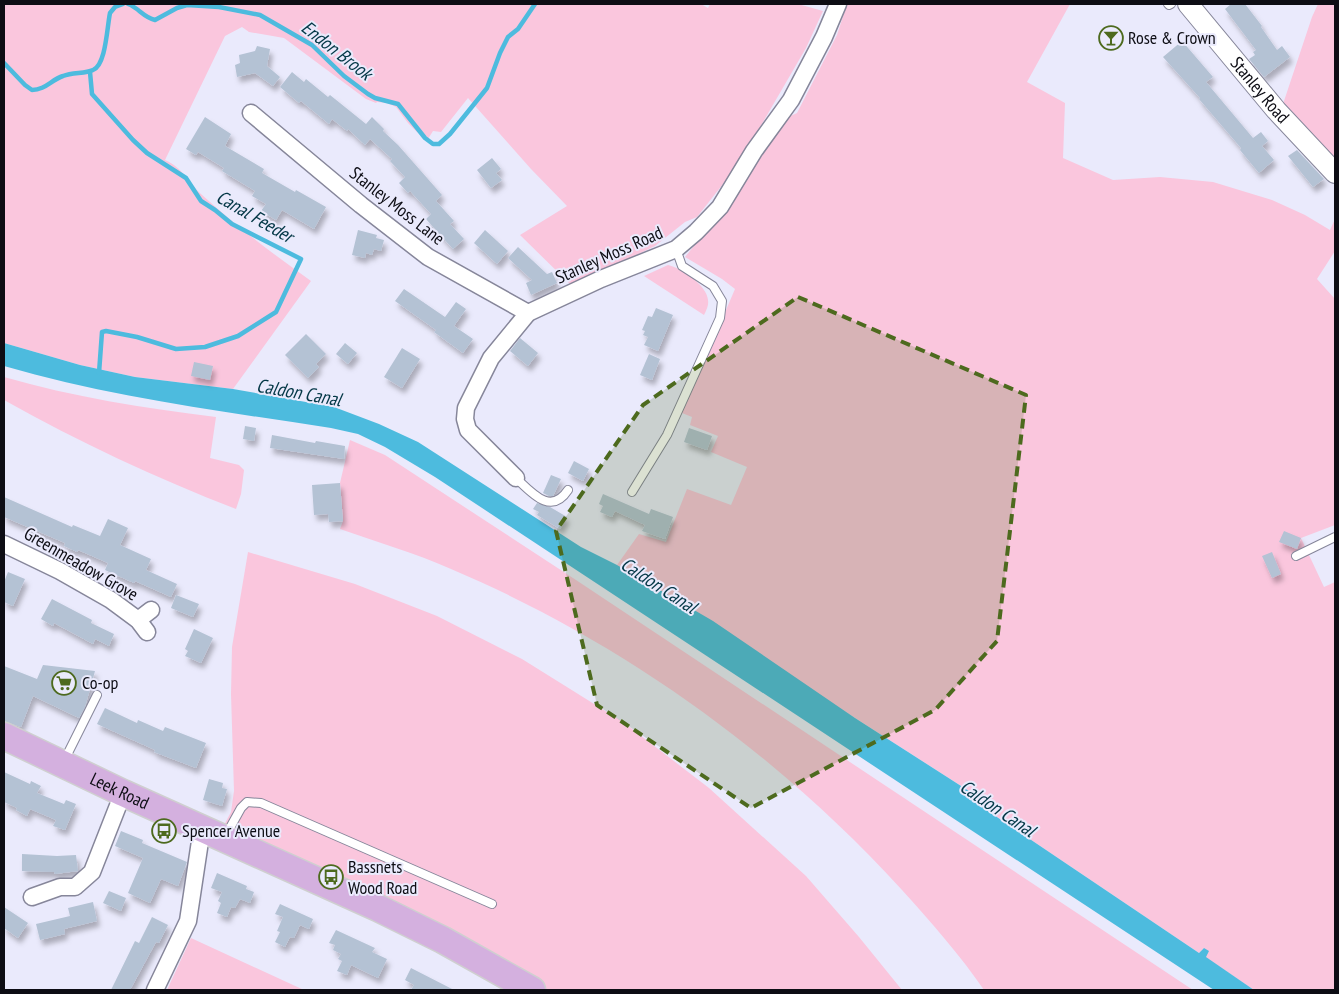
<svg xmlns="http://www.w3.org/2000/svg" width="1339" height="994" font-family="'PT Sans Narrow',sans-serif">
	<defs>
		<filter id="shadow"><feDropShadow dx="3" dy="5.5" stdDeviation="2.5" flood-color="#0004"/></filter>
	</defs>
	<rect width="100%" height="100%" fill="#eaeafc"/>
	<!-- green -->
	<g fill="#fac6dd">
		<path d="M4,4H701L708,8L710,4H798L823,11L806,48L738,165L697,217L685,222L655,246L572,286L520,235L567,206L531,169L468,98L441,132L433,131L428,139L417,132L408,123L396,107L387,103L377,102L376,103L366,99L284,38L249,32L242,27L225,36L165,160C183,168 188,182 201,194C236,226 273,254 311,281L233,389L135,377L80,365L4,343Z"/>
		<path d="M847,4H1070L1027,82L1065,103L1063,158L1113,180L1160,177L1213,182L1272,200L1305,215L1330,230L1335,219V251L1317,279L1335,299V525L1301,538L1324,587L1335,582V990H1254L1205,957L1204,948L1199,953L985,809L984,804L972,793L617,565L639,534L666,542L687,489L731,505L747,467L711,452L718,436L690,425L692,417L682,413L735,289L722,279L685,257L736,195L784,119L797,113L837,35Z"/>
		<path d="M1318,4H1335V158L1283,104L1312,17Z"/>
		<path d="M668,265C681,268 707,285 708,300C709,305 706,311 704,315L644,276Z"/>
		<path d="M4,377C73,397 144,408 216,417L210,458L239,465L244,470L241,494L236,509C156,478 79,442 4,400Z"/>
		<path d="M350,440L385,455L576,580L1193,990H984C960,955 931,922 902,890C777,753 621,641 451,569C415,553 377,542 340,529L343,521L340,483Z"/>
		<path d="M248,552L355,584L437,616L522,659L623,722L709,788L806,876L859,937L902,990H546L516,972L223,827L231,812L234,791L231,694L232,647Z"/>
		<path d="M191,938L304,990H167Z"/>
	</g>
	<!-- water -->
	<path fill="#4dbbde" d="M4,343L80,365L135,377L233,389L334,407L379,424L418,442L581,547L617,565L713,621L855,718L972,793L984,804L985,809L1199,953L1204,948L1209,951L1206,957L1254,990H1214L435,477L385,447L358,434L331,428C221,411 110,397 4,366Z"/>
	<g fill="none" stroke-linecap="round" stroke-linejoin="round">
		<!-- stream -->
		<g stroke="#4dbbde" stroke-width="4.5">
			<path d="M128,4C139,8 143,17 155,20L177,8L187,5L219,7L260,15L312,45L344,76L368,94L375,98L398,104L425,138L433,144H439L450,134L487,88L500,53L508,37L518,29L535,4"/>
			<path d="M4,63L25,85L32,90C45,90 51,80 63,76C73,72 85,74 93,70C106,65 107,27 110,13L115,7L123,4"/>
			<path d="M90,72L92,94L133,140L147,153L186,178L201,201L215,210L232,224L301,259L276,312L238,336L205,347L176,349L137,337L106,331L102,332L99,373"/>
		</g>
	</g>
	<!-- building -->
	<g fill="#b4c2d4" filter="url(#shadow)">
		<path d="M1231,4H1245L1262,26L1261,27L1277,50L1282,46L1290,57L1264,77L1249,59L1255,55L1253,52L1256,50L1225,9Z"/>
		<path d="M1182,41L1213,77L1206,82L1253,138L1261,132L1268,141L1262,146L1274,160L1259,173L1240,150L1241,148L1199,99L1200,98L1163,57Z"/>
		<path d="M257,46L270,49L267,66L280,77L273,86L255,73L237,77L235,65L240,63L239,55L255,51Z"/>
		<path d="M292,72L304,82L306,79L328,97L330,95L366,124L372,117L384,129L383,131L398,145L442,195L436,201L454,221L450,224L464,239L453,249L426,219L431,214L410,191L408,193L399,183L405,177L390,161L392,159L370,139L365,145L348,129L347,131L332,119L329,124L301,101L299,103L280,87Z"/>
		<path d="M205,117L231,134L225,146L264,169L262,173L295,192L296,190L326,207L314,229L282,210L276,220L261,211L266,204L252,196L255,191L222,171L224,168L198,152L196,155L186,149Z"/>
		<path d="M1297,150L1324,179L1313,187L1288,156Z"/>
		<path d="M492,158L501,169L496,173L502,180L491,188L477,170Z"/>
		<path d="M358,230L377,235L376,238L384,240L381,251L374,249L372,255L366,253L365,258L352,255Z"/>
		<path d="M485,230L508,251L497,264L474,243Z"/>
		<path d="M518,247L547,274L552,272L557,283L531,295L526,283L532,280L508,258Z"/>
		<path d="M404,289L445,317L456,302L466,309L454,326L473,339L463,353L434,332L436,330L395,301Z"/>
		<path d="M656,308L673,315L658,351L644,345L648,337L643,335L645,331L642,330L648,316L652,317Z"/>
		<path d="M306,334L326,354L316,364L319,367L308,378L285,355Z"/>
		<path d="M520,338L538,353L528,366L510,351Z"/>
		<path d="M345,343L357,353L348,364L336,354Z"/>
		<path d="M402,348L420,359L402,388L384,377Z"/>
		<path d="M649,354L660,359L652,380L640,375Z"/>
		<path d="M194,362L213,366L210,380L191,376Z"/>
		<path d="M245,426L256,428L254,441L243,439Z"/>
		<path d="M689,428L712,436L707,450L684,442Z"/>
		<path d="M272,435L315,443L316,441L345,446L344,459L270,448Z"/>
		<path d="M574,461L589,469L583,481L568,473Z"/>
		<path d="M551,475L561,479L553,496H549L543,493Z"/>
		<path d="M340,483L343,521L329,522L328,514L314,515L312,485Z"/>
		<path d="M603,494L649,514L651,509L673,517L665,539L642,531L645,525L615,511L612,517L600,512L603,506L599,504Z"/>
		<path d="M4,497L72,527L73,525L100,536L108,519L128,528L120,545L151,559L146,570L177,584L171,597L135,581L134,583L105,570L108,563L78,550L77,552L64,546L65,543L4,517Z"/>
		<path d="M537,503L550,507L567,517L560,529L537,515L539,512L533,509Z"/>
		<path d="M1284,531L1301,538L1297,549L1279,542Z"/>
		<path d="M1272,552L1281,574L1272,578L1262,556Z"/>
		<path d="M8,572L25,579L13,606L4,602V582Z"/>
		<path d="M176,595L199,604L193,617L171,608Z"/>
		<path d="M52,599L92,620L91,623L114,634L109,646L95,639L93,644L54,623L53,626L41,619Z"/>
		<path d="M194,629L213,638L201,663L185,656L188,651L185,649Z"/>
		<path d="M43,665L95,671L85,707L79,718L33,696L21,727L4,721V666L37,679Z"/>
		<path d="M105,708L137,723L138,720L163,731L165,727L206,743L196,768L154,752L155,750L97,724Z"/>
		<path d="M4,772L30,784L31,781L41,786L37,793L64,804L66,800L76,804L65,830L53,826L56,820L30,809L27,816L16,810L17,808L4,802Z"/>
		<path d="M209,779L223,783L222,788L227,789L222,806L203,800Z"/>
		<path d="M121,831L143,840L142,843L187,862L178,886L161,879L150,903L128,893L143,858L115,846Z"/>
		<path d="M22,854L57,856L76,855L78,871L55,874L54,872L22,871Z"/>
		<path d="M217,873L247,886L246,889L254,892L250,903L240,899L235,908L231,907L227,917L217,913L221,903L218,901L222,892L211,888Z"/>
		<path d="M109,891L126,898L121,911L103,903Z"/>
		<path d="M93,902L97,921L64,929L65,934L40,940L36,924L70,916L68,908Z"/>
		<path d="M280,904L313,919L309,929L300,925L294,938L290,937L285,947L275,942L280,932L277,931L283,917L275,914Z"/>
		<path d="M4,907L28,923L18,938L4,928Z"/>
		<path d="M152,917L168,925L159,943L156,942L130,990H111L135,941L139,943Z"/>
		<path d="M336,930L375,948L372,952L387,959L378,978L351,965L347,975L337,971L342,961L338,959L341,954L333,950L335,945L329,943Z"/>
		<path d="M411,968L454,990H411L414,985L405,980Z"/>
	</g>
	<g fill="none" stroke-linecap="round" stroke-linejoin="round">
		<!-- service casing -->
		<g stroke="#86869a" stroke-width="10">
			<g id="service">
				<path d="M1168,4L1169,5L1171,4"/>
				<path d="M516,478C532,493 551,516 568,490"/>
				<path d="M632,492L667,435L720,318L722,301L713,286L682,266L676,249"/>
				<path d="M1296,556L1335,537"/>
				<path d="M64,761L97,695"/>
				<path d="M226,835L241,808L247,802L261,803L492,904"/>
			</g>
		</g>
		<!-- minor casing -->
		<g stroke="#86869a" stroke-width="19">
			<g id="minor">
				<path d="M251,113L361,205L428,257L528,313"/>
				<path d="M516,478L468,430L465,419L466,408L491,358L528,313L601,279L676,249L696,232L720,207L754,151L791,100L824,37L838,4"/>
				<path d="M4,544L60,571L111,600L138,620L147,632"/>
				<path d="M138,620L151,610"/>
				<path d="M32,897L60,887H75L92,872L123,793"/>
				<path d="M155,990L188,921L202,828"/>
			</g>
		</g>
		<!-- tertiary casing -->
		<g stroke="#86869a" stroke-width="22">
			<g id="tertiary">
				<path id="s1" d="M1188,4L1276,110L1335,173"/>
			</g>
		</g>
		<!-- trunk casing -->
		<g stroke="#cfcfd0" stroke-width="29">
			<g id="trunk">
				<path id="s2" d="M4,736L123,793L378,908L443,940L532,990"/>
			</g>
		</g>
		<!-- service -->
		<use href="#service" stroke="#fff" stroke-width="8"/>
		<!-- minor -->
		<use href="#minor" stroke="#fff" stroke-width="16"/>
		<!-- tertiary -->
		<use href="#tertiary" stroke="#fff" stroke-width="20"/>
		<!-- trunk -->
		<use href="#trunk" stroke="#d4b0df" stroke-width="26"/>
	</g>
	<!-- marked area -->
	<path fill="#4d6a1e" fill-opacity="0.2" stroke="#4d6a1e" stroke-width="4" stroke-dasharray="10 6" stroke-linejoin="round" d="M798,297L1026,395L997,641L935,710L751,808L597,705L556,531L643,405Z"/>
	<!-- icons -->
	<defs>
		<g id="bar-ring" transform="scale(1.25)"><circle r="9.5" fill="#eaeafc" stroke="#4d6a1e" stroke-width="1.5"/><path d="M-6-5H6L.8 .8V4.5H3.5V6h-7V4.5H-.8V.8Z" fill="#4d6a1e"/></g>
		<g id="supermarket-ring" transform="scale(1.25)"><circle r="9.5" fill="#eaeafc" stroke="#4d6a1e" stroke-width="1.5"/><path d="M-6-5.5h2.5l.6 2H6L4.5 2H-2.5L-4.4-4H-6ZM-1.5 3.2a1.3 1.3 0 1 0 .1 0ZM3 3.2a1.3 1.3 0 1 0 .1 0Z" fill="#4d6a1e"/></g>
		<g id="bus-ring" transform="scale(1.25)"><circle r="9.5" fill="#eaeafc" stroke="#4d6a1e" stroke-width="1.5"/><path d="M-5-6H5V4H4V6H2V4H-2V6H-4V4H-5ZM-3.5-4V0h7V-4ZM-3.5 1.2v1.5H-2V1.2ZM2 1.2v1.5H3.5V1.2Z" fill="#4d6a1e"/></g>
	</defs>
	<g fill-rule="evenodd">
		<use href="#bar-ring" x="1111" y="38"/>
		<use href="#supermarket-ring" x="64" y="683"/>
		<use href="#bus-ring" x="164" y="831"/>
		<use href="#bus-ring" x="331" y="877"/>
	</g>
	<g text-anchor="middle" stroke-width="4" stroke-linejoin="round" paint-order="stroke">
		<!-- poi labels -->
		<g font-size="18" fill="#0d0d14" stroke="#eaeafc" text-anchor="start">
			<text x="1128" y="44">Rose &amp; Crown</text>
			<text x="82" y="689">Co-op</text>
			<text x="182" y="837">Spencer Avenue</text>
			<text x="348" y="873">Bassnets<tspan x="348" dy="21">Wood Road</tspan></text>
		</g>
		<!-- street labels -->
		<g font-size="18" fill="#0d0d14" stroke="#eaeafc">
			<text dy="6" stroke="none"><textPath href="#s1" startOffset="112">Stanley Road</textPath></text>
			<text transform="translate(397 206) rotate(38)" y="6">Stanley Moss Lane</text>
			<text transform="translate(609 255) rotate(-24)" y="6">Stanley Moss Road</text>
			<text transform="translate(81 564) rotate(30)" y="6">Greenmeadow Grove</text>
			<text dy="6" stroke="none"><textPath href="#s2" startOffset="128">Leek Road</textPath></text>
		</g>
		<!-- water labels -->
		<g font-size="19" font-style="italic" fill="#033746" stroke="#eaeafc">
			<text transform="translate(337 50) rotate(38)" y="7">Endon Brook</text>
			<text transform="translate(255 216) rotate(30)" y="7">Canal Feeder</text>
			<text transform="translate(299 392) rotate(10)" y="7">Caldon Canal</text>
			<text transform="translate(659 585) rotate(33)" y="7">Caldon Canal</text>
			<text transform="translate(998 808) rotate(34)" y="7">Caldon Canal</text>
		</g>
	</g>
	<!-- border -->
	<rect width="1339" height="994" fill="none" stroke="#0d0d14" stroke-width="10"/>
</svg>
